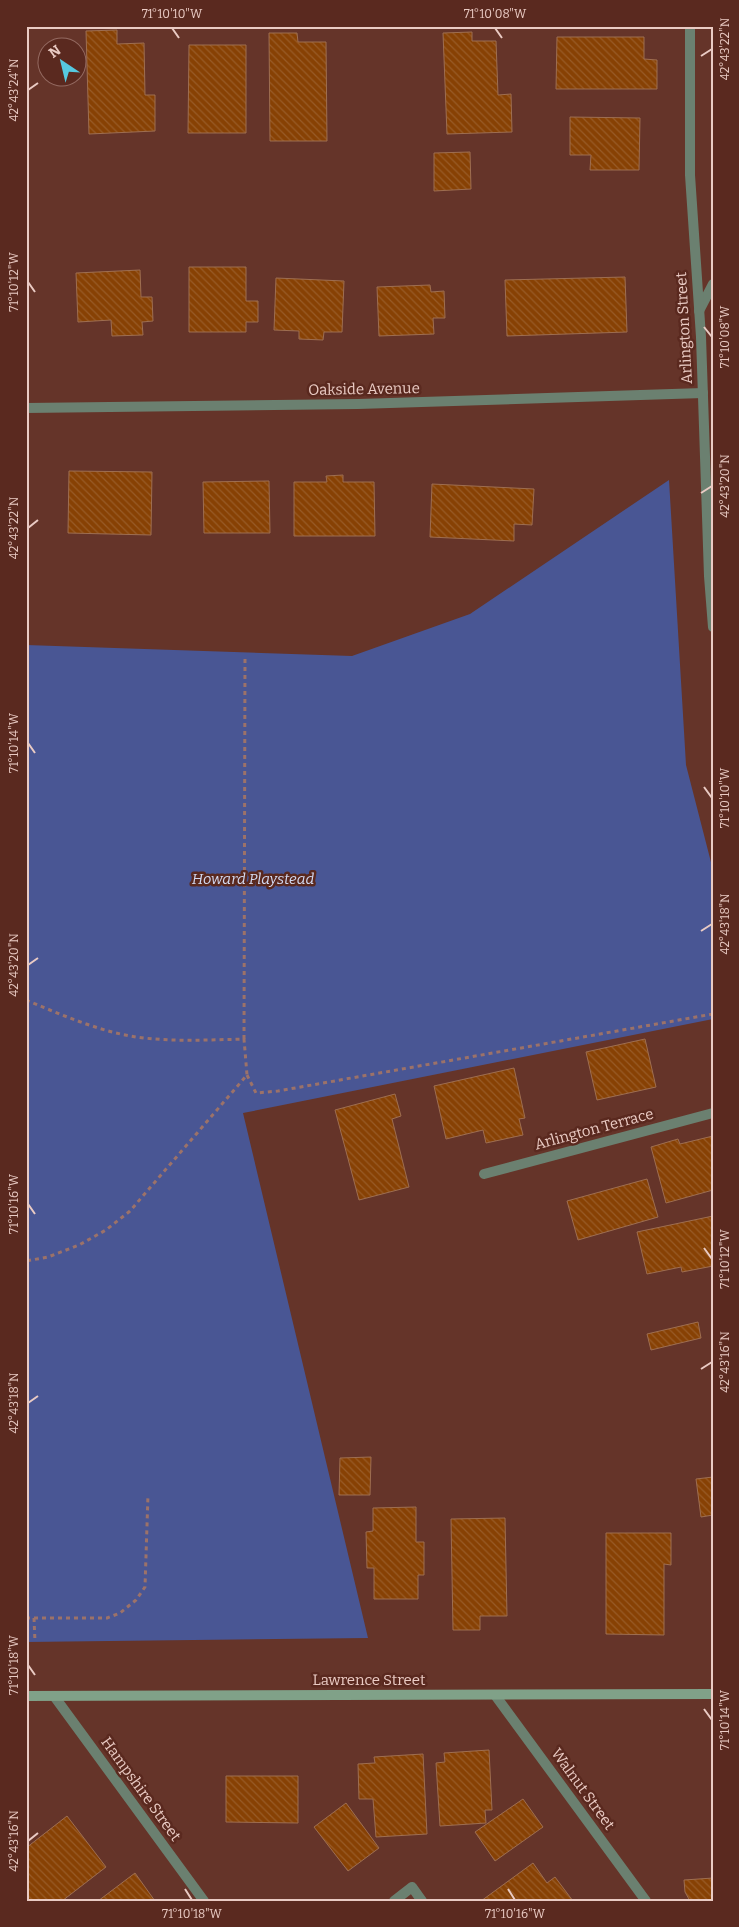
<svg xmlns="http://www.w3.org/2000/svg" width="739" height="1927" font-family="Bitter,serif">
	<defs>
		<pattern id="building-back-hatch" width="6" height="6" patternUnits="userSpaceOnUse" patternTransform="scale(1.25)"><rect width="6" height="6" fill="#874104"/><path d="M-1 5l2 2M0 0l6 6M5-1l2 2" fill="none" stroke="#985b27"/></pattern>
	</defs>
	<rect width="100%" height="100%" fill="#653429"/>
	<!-- park -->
	<path fill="#495694" d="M669,480L686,765L713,870V1019L243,1113L368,1638L26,1642V645L352,656L470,614Z"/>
	<!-- building -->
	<g fill="url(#building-back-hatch)" stroke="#9e6e51">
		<path d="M117,30V44L144,43L145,95H155V131L89,134L86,31Z"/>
		<path d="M472,32V41H496L498,95L511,94L512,132L447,134L443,33Z"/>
		<path d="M269,33H297L298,42H326L327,141H270Z"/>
		<path d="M557,37H644V59L657,60V89H556Z"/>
		<path d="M189,45H246V133H188Z"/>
		<path d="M570,117L640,118L639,170H590L591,155H570Z"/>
		<path d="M470,152L471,189L434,191V153Z"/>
		<path d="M189,267H246V301H258V322H246V332H189Z"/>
		<path d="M140,270L141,297H152L153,321L142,322L143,335L112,336L111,320L78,322L76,273Z"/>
		<path d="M625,277L627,332L507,336L505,280Z"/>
		<path d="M276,278L344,281L342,332H324L323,340L299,339V331L274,330Z"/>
		<path d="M430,285L431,292L444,291L445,318H433L434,334L379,336L377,287Z"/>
		<path d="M69,471L152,472L151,535L68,533Z"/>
		<path d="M343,475V482H374L375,536H294V482H327L326,476Z"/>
		<path d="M269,481L270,533H204L203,482Z"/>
		<path d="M432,484L534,489L532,525L514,524V541L430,537Z"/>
		<path d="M645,1039L656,1087L597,1100L586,1052Z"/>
		<path d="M514,1068L525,1118L519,1119L523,1135L486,1143L483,1130L446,1139L434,1086Z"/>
		<path d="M395,1094L401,1116L392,1119L409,1187L359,1200L335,1110Z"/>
		<path d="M713,1136V1190L666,1203L651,1147L678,1139L680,1144Z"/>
		<path d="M647,1179L658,1217L578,1240L567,1201Z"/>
		<path d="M713,1216V1266L682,1272L681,1267L647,1274L637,1232Z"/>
		<path d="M698,1322L701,1338L651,1350L647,1334Z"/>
		<path d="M371,1457L370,1495H339L340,1458Z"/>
		<path d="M713,1477V1515L701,1517L696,1479Z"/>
		<path d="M416,1507V1542H424V1575H418V1599H374V1568H367L366,1532L373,1531V1508Z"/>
		<path d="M505,1518L507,1616H480V1630H453L451,1519Z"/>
		<path d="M606,1533H671V1565L664,1564V1635L606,1634Z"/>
		<path d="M489,1750L492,1810H485L486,1823L440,1826L436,1763L445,1762L444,1753Z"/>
		<path d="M423,1754L427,1834L376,1837L373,1799H359L358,1764L375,1763L374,1757Z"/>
		<path d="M226,1776H298V1823L226,1822Z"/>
		<path d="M523,1799L543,1827L495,1861L475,1832Z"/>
		<path d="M346,1803L379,1848L348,1871L314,1827Z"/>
		<path d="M67,1816L106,1867L62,1901H26V1848Z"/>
		<path d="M533,1863L547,1883L555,1877L573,1901H481Z"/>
		<path d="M135,1873L155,1901H98Z"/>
		<path d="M713,1878V1901H690L685,1892L684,1880Z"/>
	</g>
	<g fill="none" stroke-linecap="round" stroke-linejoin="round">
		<!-- path -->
		<g stroke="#9c7269" stroke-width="3" stroke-dasharray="4 4" stroke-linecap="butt">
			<path d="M26,1000C62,1015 98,1031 136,1037C172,1042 208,1040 244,1039L247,1075L130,1211L106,1230L79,1245L48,1257L26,1261"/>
			<path d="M244,1039L245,657"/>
			<path d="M247,1075L256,1093L278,1091L713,1014"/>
			<path d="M26,1618H107L120,1613L136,1600L145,1587L148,1495"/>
			<path d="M34,1618L35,1642"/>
		</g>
		<!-- service -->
		<path stroke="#6b8070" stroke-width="10" d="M394,1901L412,1887L422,1901"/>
		<!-- minor -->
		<g stroke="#6b8070" stroke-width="10">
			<path d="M699,311L713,284"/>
			<path d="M26,408L358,404L703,393"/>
			<path d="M484,1174L713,1113"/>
			<path d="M495,1695L646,1901"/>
		</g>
		<!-- tertiary -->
		<g stroke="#6b8070" stroke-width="10">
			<path d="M690,26V175L701,337L709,576L713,627"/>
			<path d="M54,1696L204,1901"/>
		</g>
		<!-- secondary -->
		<path stroke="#80a188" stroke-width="10" d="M26,1696L713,1694"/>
	</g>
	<!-- ticks -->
	<path fill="none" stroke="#eacbc4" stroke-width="2" d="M172,28L179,38M495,28L502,38M701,56L712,49M28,90L38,83M28,282L35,292M704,327L712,337M701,493L712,486M28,528L38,520M28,743L35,753M704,787L712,798M701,931L712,924M28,965L38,958M28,1204L35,1214M704,1248L712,1259M701,1369L712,1362M28,1403L38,1396M28,1665L35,1675M704,1709L712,1720M28,1841L38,1833M185,1889L192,1900M508,1889L515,1900"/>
	<g text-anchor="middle" stroke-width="5" stroke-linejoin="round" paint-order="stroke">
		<!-- street labels -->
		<g font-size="15" fill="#eacbc4" stroke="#5a291f">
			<text transform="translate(684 328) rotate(-93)" y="5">Arlington Street</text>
			<text transform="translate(364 389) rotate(-1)" y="5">Oakside Avenue</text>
			<text transform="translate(594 1129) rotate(-15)" y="5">Arlington Terrace</text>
			<text x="369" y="1685">Lawrence Street</text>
			<text transform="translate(141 1789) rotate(54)" y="5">Hampshire Street</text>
			<text transform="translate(583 1789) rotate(54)" y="5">Walnut Street</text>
		</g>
		<!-- park labels -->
		<g font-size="15" font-style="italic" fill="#d2d9f1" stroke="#5a291f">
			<text x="253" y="884">Howard Playstead</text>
		</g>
	</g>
	<!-- border -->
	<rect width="739" height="1927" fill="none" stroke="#5a291f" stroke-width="55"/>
	<!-- north arrow -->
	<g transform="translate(62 62) rotate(325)"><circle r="24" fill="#5a291f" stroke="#946a61"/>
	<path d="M0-4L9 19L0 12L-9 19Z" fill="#56c9e0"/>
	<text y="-8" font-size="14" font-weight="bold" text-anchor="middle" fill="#eacbc4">N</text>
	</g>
	<rect x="28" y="28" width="684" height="1872" fill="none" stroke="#eacbc4" stroke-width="2"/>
	<g font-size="12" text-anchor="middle" fill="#eacbc4">
		<text x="172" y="18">71°10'10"W</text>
		<text x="495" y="18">71°10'08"W</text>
		<text transform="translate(725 49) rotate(-90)" y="4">42°43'22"N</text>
		<text transform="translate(14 90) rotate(-90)" y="4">42°43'24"N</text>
		<text transform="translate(14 282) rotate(-90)" y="4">71°10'12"W</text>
		<text transform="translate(725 337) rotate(-90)" y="4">71°10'08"W</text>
		<text transform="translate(725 486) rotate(-90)" y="4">42°43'20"N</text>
		<text transform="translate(14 528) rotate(-90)" y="4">42°43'22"N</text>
		<text transform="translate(14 743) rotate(-90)" y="4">71°10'14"W</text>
		<text transform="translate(725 798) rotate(-90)" y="4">71°10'10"W</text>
		<text transform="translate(725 924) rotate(-90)" y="4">42°43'18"N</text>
		<text transform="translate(14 965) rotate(-90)" y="4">42°43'20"N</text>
		<text transform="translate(14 1204) rotate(-90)" y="4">71°10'16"W</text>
		<text transform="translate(725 1259) rotate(-90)" y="4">71°10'12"W</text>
		<text transform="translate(725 1362) rotate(-90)" y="4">42°43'16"N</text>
		<text transform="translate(14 1403) rotate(-90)" y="4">42°43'18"N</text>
		<text transform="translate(14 1665) rotate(-90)" y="4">71°10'18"W</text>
		<text transform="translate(725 1720) rotate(-90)" y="4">71°10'14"W</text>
		<text transform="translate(14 1841) rotate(-90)" y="4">42°43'16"N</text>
		<text x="192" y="1918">71°10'18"W</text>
		<text x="515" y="1918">71°10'16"W</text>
	</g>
</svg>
